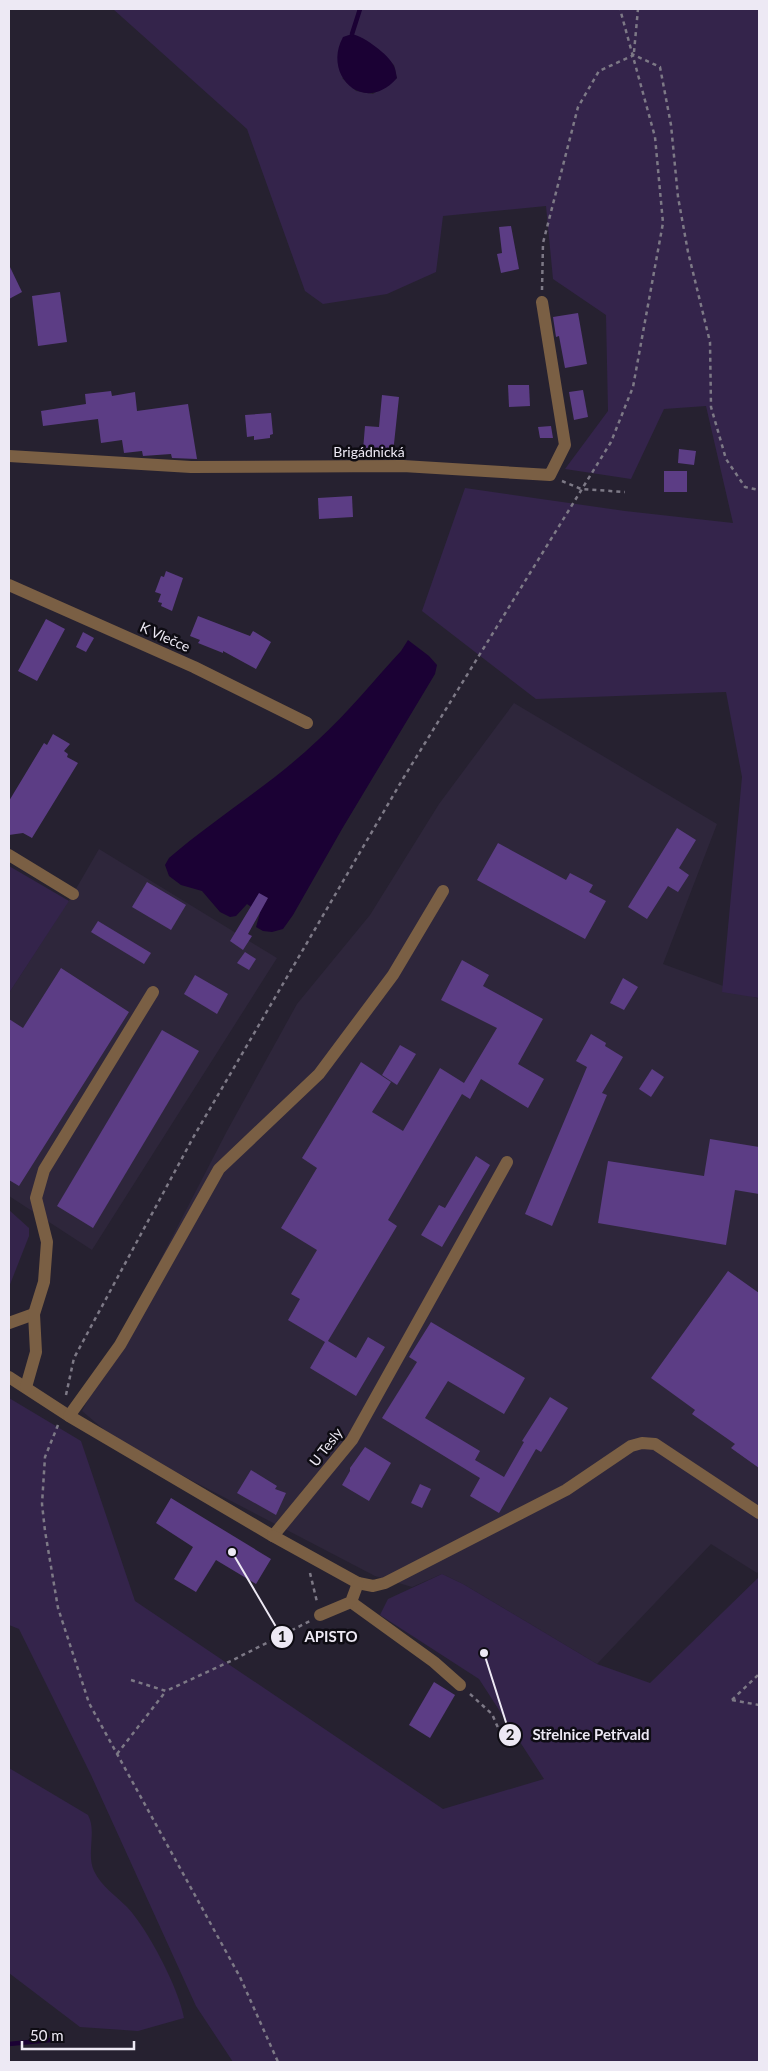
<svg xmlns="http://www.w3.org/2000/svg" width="768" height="2071" font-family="Lato,sans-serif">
	<rect width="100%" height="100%" fill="#262130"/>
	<!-- built -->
	<g fill="#2e263b">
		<path d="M514,703L717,824L663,964L759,999V1571L757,1573L711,1544L597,1664L463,1584L442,1574L412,1587L375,1576L120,1443L82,1411L227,1131L297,1004L370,915L439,804Z"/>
		<path d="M99,849L277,958L92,1250L9,1196V993L73,894Z"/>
	</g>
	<!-- green -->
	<g fill="#34244b" fill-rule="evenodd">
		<path d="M113,9H759V998L722,992L742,777L726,692L536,699L422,611L465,488L625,511L733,523L706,406L664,409L631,479L565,469L608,411L606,315L553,279L546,206L443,216L436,272L387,294L323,304L305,291L247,129ZM384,55L394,65L397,78L373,94L356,91L342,78Z"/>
		<path d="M9,866L69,901L9,993Z"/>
		<path d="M9,1210L29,1228V1236L9,1287Z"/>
		<path d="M9,1398L81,1441L135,1601L443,1809L544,1779L479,1679L380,1615L388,1599L442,1574L463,1584L597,1664L650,1683L759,1577V2062H233L196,2006L91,1775L19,1629L9,1625Z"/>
		<path d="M9,1768L88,1815C97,1831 86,1854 94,1871C102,1887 115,1895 127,1907C148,1929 179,1989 184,2018L138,2031L80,2027L9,1973Z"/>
	</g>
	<!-- water -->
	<g fill="#1b0134">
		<path d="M352,34C365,37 388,54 394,66C396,70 396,75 397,78C364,116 322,75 343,37Z"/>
		<path d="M408,640L429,656L437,665L435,674L342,829L293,915L283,929L272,932L263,931L256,927L260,913L247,904L236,916L230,917L220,912L202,891L181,885L169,876L165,865L169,858C217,817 272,784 318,740C348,713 374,680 401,651Z"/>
	</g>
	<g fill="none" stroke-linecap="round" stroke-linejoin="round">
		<!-- stream -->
		<g stroke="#1b0134" stroke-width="4.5">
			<path d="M352,34L360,9"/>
			<path d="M9,2044L50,2040"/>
		</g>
	</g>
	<!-- building -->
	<g fill="#5c3d85">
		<path d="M511,226L519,269L501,273L497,254L502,253L499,227Z"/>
		<path d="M9,265L22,292L9,299Z"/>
		<path d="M60,292L67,342L38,346L32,296Z"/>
		<path d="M578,313L587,364L565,368L559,336L556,337L553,317Z"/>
		<path d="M508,385H529L530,406L509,407Z"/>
		<path d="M583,390L588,417L574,420L569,392Z"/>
		<path d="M111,391L112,396L135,392L137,411L188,404L197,459L172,458L171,454L143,456L142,451L124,453L122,440L101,443L98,419L43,426L41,411L86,404L85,394Z"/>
		<path d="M382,395L399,397L393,453L363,450L365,426L379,427Z"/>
		<path d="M271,413L273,434L270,435V438L254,440V436L247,437L245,415Z"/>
		<path d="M551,426L553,438H540L538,427Z"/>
		<path d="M679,449L696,451L694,465L678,463Z"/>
		<rect x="664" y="471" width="23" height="21"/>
		<path d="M352,496L353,517L319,519L318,498Z"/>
		<path d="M166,571L183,578L172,611L161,606L162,603L158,602L161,594L155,592L161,576L164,577Z"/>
		<path d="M198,616L250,636L253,631L271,642L256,669L223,651V653L198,643L200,640L190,636Z"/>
		<path d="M46,619L65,629L37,681L18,671Z"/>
		<path d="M83,632L94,638L86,652L76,647Z"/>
		<path d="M53,734L70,744L64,751L68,754L67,757L78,763L32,838L23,833L9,835V801L44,743L47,745Z"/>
		<path d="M677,828L696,840L679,868L689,875L678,892L668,886L647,919L628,907Z"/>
		<path d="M498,843L566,880L570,873L593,885L589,892L606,901L585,939L477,880Z"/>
		<path d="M147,882L186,905L171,930L132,907Z"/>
		<path d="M259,893L268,898L248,934L252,936L243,950L230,941Z"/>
		<path d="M98,921L151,953L144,964L91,932Z"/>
		<path d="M245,952L256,959L249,970L237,963Z"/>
		<path d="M462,960L489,975L483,986L543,1019L518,1064L544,1079L528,1108L481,1079L470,1099L462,1094L388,1220L397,1226L328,1341L356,1358L368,1337L385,1347L356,1396L310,1368L325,1342L288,1320L300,1299L291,1294L317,1250L281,1228L317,1168L302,1158L361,1062L391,1082L372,1112L403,1131L440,1068L464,1083L497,1028L441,1000Z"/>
		<path d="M61,968L129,1012L19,1186L9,1180V1019L23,1028Z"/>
		<path d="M195,975L228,994L217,1014L184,994Z"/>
		<path d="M623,978L638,987L624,1010L610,1003Z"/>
		<path d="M162,1030L199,1051L93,1228L57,1206Z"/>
		<path d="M591,1034L606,1043L605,1046L623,1057L602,1093L607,1095L552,1226L525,1214L587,1067L576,1061Z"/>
		<path d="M400,1045L416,1054L397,1085L382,1075Z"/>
		<path d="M652,1069L664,1077L651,1097L639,1089Z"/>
		<path d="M710,1139L759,1147V1194L735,1190L726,1245L598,1223L608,1161L704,1176Z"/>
		<path d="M476,1156L490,1165L442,1247L421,1235L439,1205L445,1208Z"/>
		<path d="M728,1271L759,1293V1468L731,1448L735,1444L692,1414L695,1410L651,1378Z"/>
		<path d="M431,1322L525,1378L504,1414L448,1381L425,1418L480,1451L475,1460L504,1477L524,1442L522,1441L550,1397L568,1408L541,1452L536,1449L499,1513L470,1496L480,1478L382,1418L417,1362L409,1357Z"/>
		<path d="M365,1447L391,1463L369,1501L342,1485L350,1471V1468Z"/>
		<path d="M251,1470L277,1486L275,1489L286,1493L276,1515L237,1493Z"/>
		<path d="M420,1484L431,1489L422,1508L411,1503Z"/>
		<path d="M171,1498L271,1559L256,1584L216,1560L196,1592L174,1579L193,1547L156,1523Z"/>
		<path d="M434,1682L455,1695L430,1738L409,1725Z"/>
	</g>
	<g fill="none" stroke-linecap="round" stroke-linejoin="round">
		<!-- path -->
		<g stroke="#7d7986" stroke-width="2.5" stroke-dasharray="4 4" stroke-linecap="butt">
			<path d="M634,52L638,9"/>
			<path d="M542,290L543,243L578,107L599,71L634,55L660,67L671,125L678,197L688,252L710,342L711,407L726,459L745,487L759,490"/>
			<path d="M562,481L581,489L625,492"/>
			<path d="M66,1395L74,1358L194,1136L404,777L611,442L633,387L663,223L655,137L620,9"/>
			<path d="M58,1425L45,1457L42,1504L45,1531L58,1608L89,1703L240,1977L278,2062"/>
			<path d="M310,1573L317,1602"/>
			<path d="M131,1680L166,1691L233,1660L310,1621"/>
			<path d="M470,1694L492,1714L499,1730"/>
			<path d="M732,1700L759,1674"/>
			<path d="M732,1700L759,1705"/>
			<path d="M117,1754L166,1691"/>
		</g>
		<!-- minor -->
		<g stroke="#7a5f44" stroke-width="12">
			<path d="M9,456L191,467L403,466L550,475L565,445L542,302"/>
			<path d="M9,585L194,667L307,723"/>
			<path d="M9,855L73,894"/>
			<path d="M9,1323L34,1314"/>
			<path d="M9,1377L69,1416L273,1536L352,1440L507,1162"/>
			<path d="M26,1387L36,1352L34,1314L44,1282L47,1242L36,1198L44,1170L153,992"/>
			<path d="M69,1416L120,1345L219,1169L319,1074L393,975L443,891"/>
			<path d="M273,1536L358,1583L373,1586L385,1583L566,1490L631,1446L642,1443L655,1444L759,1513"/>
			<path d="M351,1602L434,1662L460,1685"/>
			<path d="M320,1615L351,1602L358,1583"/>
		</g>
	</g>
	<g text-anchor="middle" stroke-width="5" stroke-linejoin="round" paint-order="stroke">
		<!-- street labels -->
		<g font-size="14" fill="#ede9f4" stroke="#0e0c13">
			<text x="369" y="457">Brigádnická</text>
			<text transform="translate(165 637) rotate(24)" y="5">K Vlečce</text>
			<text transform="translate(326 1447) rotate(-52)" y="5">U Tesly</text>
		</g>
	</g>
	<!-- callouts -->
	<path fill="none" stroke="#ede9f4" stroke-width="2" d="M232 1552L282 1637M484 1653L510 1735"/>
	<g fill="#ede9f4" stroke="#0e0c13" stroke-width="2">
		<circle cx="232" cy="1552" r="5"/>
		<circle cx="484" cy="1653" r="5"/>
		<circle cx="282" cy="1637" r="12"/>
		<circle cx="510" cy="1735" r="12"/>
	</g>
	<g font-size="15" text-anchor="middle" font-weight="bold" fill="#111">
		<text x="282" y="1642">1</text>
		<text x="510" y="1740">2</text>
	</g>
	<g font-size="15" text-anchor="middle" font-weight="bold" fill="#ede9f4" stroke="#0e0c13" stroke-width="5" stroke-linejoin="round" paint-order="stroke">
		<text x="331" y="1642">APISTO</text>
		<text x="591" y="1740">Střelnice Petřvald</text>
	</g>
	<!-- border -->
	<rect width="768" height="2071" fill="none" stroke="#ede9f4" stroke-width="20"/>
	<!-- scale -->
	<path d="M22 2041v8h112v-8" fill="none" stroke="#ede9f4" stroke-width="2.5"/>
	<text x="30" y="2041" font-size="15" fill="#ede9f4" stroke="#0e0c13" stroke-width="4" paint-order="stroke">50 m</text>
</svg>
